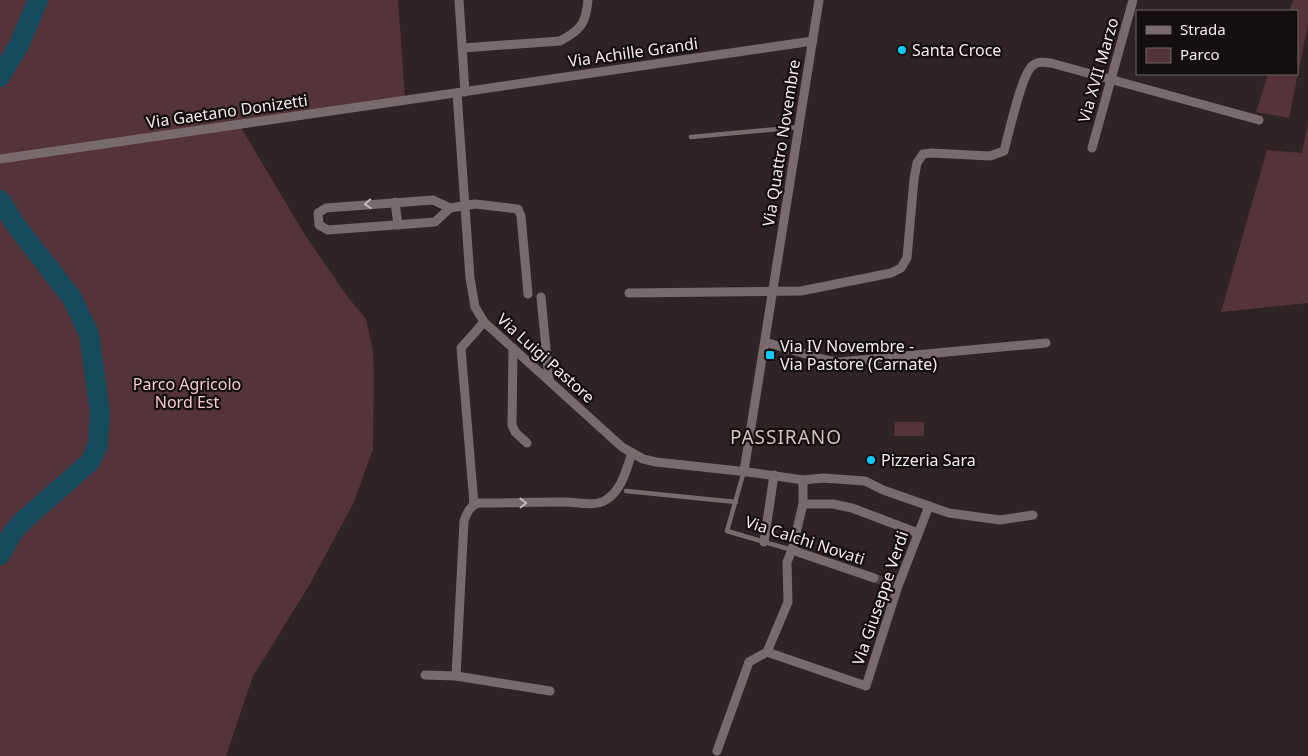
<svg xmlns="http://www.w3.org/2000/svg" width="1308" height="756" font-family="'Noto Sans',sans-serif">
	<rect width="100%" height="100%" fill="#302325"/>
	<!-- green -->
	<g fill="#55333a">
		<path d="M0,0H398L405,97L240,126L305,235L347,296L366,319L373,351L374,375L373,449L354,502L310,584L253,676L226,756H0Z"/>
		<path d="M1293,0H1308V24L1289,118L1256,112L1268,74H1297V11H1289Z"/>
		<path d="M1308,124V303L1221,312L1267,150L1302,153Z"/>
		<path d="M895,422H924V436H894Z"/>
	</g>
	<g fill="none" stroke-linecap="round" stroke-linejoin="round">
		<!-- river -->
		<g stroke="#144a5b" stroke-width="20">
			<path d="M0,77L19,45L38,0"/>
			<path d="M0,200L15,224L72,298L89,334L100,412L98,445L90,462L24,520L13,532L0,555"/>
		</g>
		<!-- street-tunnel -->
		<path stroke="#4d4143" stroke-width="9" stroke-dasharray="9 4.5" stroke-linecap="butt" d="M874,578L893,584"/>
		<!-- lane -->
		<g stroke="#796a6d" stroke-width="4.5">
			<path d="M691,137L799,127"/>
			<path d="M744,471L727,531L792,550"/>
			<path d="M626,491L736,502"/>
		</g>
		<!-- street -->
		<g stroke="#796a6d" stroke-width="9">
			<path d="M459,0L465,92"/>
			<path d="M462,48L560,41C581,30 586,23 588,0"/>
			<path d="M457,93L470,278L475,307L484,322L622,447L643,459L656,462L748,472L803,480L823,478L865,481L883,490L949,513L1000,520L1033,515"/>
			<path d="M1092,148L1133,0"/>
			<path d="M0,159L813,41"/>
			<path d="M395,202L398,225"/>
			<path d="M450,208L433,200L326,208L318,213L319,225L328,230L435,222L450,208L475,204L518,209L521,216L528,294"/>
			<path d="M629,293L801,291L891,273L901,268L907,258L914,179L917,163L923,154L932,153L990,156L1004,151C1009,133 1021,76 1032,66C1038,61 1044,62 1051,63L1259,120"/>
			<path d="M541,297L549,380"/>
			<path d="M765,342L826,360L839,362L1046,343"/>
			<path d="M513,348L512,425L515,432L527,443"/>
			<path d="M744,471L819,0"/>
			<path d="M474,504L461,348L484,322"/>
			<path d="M803,504H833L852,508L918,533"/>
			<path d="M764,542L774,475"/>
			<path d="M792,550L874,578"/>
			<path d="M767,652L866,686L898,586L929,506"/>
			<path d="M425,675L456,676L550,691"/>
			<path d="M456,676L464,521C467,513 470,505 479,503C508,503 536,502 564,502C577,502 595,507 606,500C622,490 626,470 632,453"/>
			<path d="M717,751L749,662L767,652L788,602L787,562L792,550L803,504V480"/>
		</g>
	</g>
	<!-- one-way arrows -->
	<defs><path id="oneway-chevron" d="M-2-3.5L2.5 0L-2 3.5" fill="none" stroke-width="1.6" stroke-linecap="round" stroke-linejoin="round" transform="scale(1.25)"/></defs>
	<g stroke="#c3b7b9">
		<use href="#oneway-chevron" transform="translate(368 204) rotate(176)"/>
		<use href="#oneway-chevron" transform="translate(523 503) rotate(-1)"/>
	</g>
	<!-- markers -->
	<g fill="#0ecafa" stroke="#140e0f" stroke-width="2">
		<circle cx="902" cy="50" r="5"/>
		<rect x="765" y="350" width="10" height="10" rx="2.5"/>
		<circle cx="871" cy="460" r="5"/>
	</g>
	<g text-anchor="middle" stroke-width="4.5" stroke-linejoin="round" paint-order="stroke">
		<!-- poi labels -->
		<g font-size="16" fill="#f4ebec" stroke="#140e0f" text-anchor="start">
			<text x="912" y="56">Santa Croce</text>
			<text x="780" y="352">Via IV Novembre -<tspan x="780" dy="18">Via Pastore (Carnate)</tspan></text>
			<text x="881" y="466">Pizzeria Sara</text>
		</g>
		<!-- street labels -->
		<g font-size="16" fill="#f4ebec" stroke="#140e0f">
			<text transform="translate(633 52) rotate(-8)" y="6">Via Achille Grandi</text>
			<text transform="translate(1098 70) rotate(-74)" y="6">Via XVII Marzo</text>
			<text transform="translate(227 111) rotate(-8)" y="6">Via Gaetano Donizetti</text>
			<text transform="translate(781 143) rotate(-81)" y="6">Via Quattro Novembre</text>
			<text transform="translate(546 358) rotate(42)" y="6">Via Luigi Pastore</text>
			<text transform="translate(805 540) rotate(18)" y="6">Via Calchi Novati</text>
			<text transform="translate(880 598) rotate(-71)" y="6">Via Giuseppe Verdi</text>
		</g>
		<!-- park labels -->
		<g font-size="16" fill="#f7c8d0" stroke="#140e0f">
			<text x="187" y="390">Parco Agricolo<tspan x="187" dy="18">Nord Est</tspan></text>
		</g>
		<!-- quarter labels -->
		<g font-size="19" letter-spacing="1" fill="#d2c2c4" stroke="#140e0f">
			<text x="786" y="444">PASSIRANO</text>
		</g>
	</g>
	<!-- legend -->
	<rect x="1136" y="10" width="162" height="65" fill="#140e0f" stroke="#6e6667"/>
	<rect x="1146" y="26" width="25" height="8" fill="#796a6d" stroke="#6e6667"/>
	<text x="1180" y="35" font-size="15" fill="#f4ebec">Strada</text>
	<rect x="1146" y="48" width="25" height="15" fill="#55333a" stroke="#6e6667"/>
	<text x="1180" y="60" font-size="15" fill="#f4ebec">Parco</text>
</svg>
